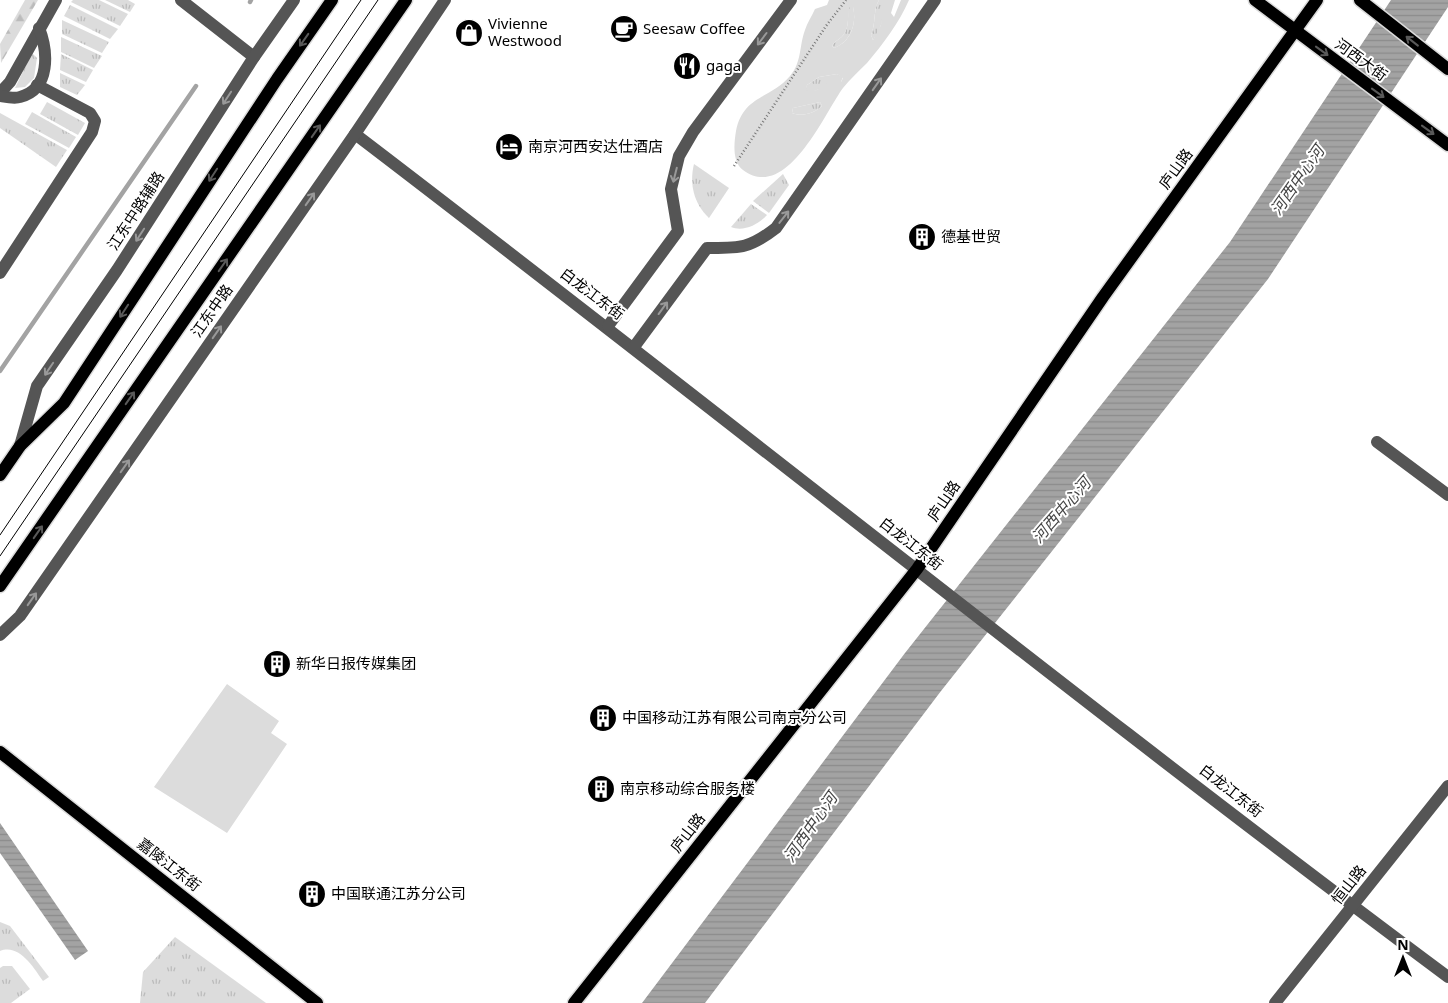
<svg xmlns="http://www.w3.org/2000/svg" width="1448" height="1003" font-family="'Noto Sans','Noto Sans SC',sans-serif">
	<defs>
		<pattern id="grass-tufts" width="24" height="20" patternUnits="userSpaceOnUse" patternTransform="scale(1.25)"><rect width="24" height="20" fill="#dcdcdc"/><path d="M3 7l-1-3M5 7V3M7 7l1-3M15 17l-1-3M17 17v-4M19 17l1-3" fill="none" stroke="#bbb"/></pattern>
		<pattern id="forest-firs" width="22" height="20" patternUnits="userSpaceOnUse" patternTransform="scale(1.25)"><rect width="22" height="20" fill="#dcdcdc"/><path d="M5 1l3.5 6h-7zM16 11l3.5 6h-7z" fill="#bbb"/></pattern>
		<pattern id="water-rules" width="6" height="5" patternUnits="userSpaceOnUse" patternTransform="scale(1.25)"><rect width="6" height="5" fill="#a3a3a3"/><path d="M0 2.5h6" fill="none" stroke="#8b8b8b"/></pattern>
	</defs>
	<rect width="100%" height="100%" fill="#fff"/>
	<!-- grass -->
	<g fill="url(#grass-tufts)">
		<path d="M73,0H99L128,14L120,26L71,2Z"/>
		<path d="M105,0H128L135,4L130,12Z"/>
		<path d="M879,0H882C885,14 882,29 873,40L871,35C876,24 873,9 879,0Z"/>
		<path d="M70,5L118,29L110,39L64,16Z"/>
		<path d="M850,6L853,7C857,23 851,42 834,48L832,46C835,40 841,39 844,34C849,27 848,17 848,9Z"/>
		<path d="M62,20L109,42L102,53L62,34Z"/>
		<path d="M61,37L102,56L94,68L61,52Z"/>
		<path d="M32,53L37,58L34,78L25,87L15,88Z"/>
		<path d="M61,54L93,70L86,82L60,70Z"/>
		<path d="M60,73L85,85L77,95L60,87Z"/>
		<path d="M837,74L843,77L841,82L811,92L805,91L807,85L819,77Z"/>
		<path d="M47,102L85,123L78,135L40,114Z"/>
		<path d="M820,102L822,106C815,113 802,117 792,113L793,108Z"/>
		<path d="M32,112L76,137L69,148L25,124Z"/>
		<path d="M0,113L67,150L56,167L0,128Z"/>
		<path d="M694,164L729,188L709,218C694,204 689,184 694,164Z"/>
		<path d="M783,174L789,185L769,213L753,201Z"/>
		<path d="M751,204L767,215C758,225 743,232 731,227Z"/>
		<path d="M0,922L10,926L49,977L43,981C34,968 19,943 0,951Z"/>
		<path d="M175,937L266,1003H140L143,972Z"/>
		<path d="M3,966H12L30,989L11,1003H0V968Z"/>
	</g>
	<!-- forest -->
	<path fill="url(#forest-firs)" d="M25,0H38L1,63L0,44Z"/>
	<!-- park -->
	<g fill="#dcdcdc" fill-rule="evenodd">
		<path d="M829,0H879C873,9 876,24 871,35L873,40L881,25L882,0H895L891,13L894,17L901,0H909C899,23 883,44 867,63C859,71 850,79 843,88C825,112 787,203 743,170C732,162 734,143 736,131C743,95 771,99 790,76C802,62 799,46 805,30C807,23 812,16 815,9L827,5ZM850,7H853C857,23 851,42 834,48L832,46C835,40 841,39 844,34C849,27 848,17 848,9ZM837,74L843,78L841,82H828L817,90L806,91L807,85L819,77ZM820,102L822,106C815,113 802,117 792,113L793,108Z"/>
		<path d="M227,684L279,721L271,733L287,744L227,833L154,787Z"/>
	</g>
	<!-- water -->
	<g fill="url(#water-rules)">
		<path d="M1391,0H1448V7L1268,279L941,691L705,1003H642L905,653L1230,242Z"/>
		<path d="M0,823L88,951L75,960L0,853Z"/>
	</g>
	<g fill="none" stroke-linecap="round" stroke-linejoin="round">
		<!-- stream -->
		<g stroke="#a3a3a3" stroke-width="4.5">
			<path d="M250,2L251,0"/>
			<path d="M0,371L196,86"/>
		</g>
		<!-- major casing -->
		<g stroke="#dbdbdb" stroke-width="15">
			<g id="major">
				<path d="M1255,0L1448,145"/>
				<path d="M1360,0L1448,69"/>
				<path d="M0,475L20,446L64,403L277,79L332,0"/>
				<path d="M0,586L406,0"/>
				<path d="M0,752L317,1003"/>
				<path d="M574,1003L917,569L1103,297L1317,0"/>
			</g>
		</g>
		<!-- path -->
		<path stroke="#777" stroke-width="2.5" stroke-dasharray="1 2.5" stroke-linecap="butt" d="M734,166L826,26L846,0"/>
		<!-- minor -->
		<g stroke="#555" stroke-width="12">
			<path d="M181,0L254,57"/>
			<path d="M0,93L10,82L56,0"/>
			<path d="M0,96C6,97 15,99 20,97C51,89 48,51 39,28"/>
			<path d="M355,134C721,413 1079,702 1448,977"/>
			<path d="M0,273L92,132L95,121L90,113L37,85"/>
			<path d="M608,326L678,231L671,189L679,156L693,132L791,0"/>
			<path d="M634,347L707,248C740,248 749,249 776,228L935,0"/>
			<path d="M1377,442L1448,495"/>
			<path d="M20,446L37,386L117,270L254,57L294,0"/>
			<path d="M0,635L20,616L355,134L445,0"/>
			<path d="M1275,1003L1448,786"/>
		</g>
		<!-- major -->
		<use href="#major" stroke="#000" stroke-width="12"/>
		<!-- tram -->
		<g stroke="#000" stroke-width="1">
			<path d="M0,535L361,0"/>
			<path d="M0,556L378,0"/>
		</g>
	</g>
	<!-- one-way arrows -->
	<defs><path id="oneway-shaft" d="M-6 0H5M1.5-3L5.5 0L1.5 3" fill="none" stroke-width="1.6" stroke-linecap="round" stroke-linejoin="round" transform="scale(1.25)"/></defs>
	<g stroke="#999">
		<use href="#oneway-shaft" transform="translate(762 39) rotate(127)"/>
		<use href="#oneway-shaft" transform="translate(877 84) rotate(-55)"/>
		<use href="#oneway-shaft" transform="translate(227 98) rotate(123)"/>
		<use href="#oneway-shaft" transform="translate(675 175) rotate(104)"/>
		<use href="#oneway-shaft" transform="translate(310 199) rotate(-55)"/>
		<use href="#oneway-shaft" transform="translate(784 217) rotate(-52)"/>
		<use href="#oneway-shaft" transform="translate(140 235) rotate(123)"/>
		<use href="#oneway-shaft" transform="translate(663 308) rotate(-54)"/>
		<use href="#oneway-shaft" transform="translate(217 332) rotate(-55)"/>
		<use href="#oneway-shaft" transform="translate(49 369) rotate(124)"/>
		<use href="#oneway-shaft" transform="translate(125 466) rotate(-55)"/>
		<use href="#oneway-shaft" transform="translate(32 599) rotate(-55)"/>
	</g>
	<g stroke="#595959">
		<use href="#oneway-shaft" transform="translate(304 40) rotate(125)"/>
		<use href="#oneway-shaft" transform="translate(1412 41) rotate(-142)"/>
		<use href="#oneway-shaft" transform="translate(1322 51) rotate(36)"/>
		<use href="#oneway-shaft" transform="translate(1378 93) rotate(36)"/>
		<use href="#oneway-shaft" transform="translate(1428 130) rotate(36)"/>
		<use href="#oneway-shaft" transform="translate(316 131) rotate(-55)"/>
		<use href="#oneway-shaft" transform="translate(213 175) rotate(123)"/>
		<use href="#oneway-shaft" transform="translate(223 265) rotate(-55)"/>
		<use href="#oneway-shaft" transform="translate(124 311) rotate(123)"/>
		<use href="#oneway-shaft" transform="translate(130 398) rotate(-55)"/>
		<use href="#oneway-shaft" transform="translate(38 532) rotate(-55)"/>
	</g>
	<!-- icons -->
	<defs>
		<g id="cafe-disc" transform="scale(1.4375)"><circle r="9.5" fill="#000" stroke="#fff"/><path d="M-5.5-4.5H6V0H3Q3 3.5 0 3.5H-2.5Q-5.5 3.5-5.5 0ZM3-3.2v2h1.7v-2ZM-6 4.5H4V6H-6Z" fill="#fff"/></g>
		<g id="shop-disc" transform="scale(1.4375)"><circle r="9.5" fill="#000" stroke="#fff"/><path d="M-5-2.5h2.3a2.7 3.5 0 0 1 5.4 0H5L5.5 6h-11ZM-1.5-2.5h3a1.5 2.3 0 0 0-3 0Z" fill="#fff"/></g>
		<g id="restaurant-disc" transform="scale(1.4375)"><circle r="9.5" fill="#000" stroke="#fff"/><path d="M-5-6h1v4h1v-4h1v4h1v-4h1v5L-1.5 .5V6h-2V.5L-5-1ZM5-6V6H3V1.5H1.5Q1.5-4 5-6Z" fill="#fff"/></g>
		<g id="hotel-disc" transform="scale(1.4375)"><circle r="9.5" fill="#000" stroke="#fff"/><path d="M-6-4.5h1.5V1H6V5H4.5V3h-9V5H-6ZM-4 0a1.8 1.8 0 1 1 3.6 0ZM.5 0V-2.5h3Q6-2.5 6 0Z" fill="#fff"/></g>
		<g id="building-disc" transform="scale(1.4375)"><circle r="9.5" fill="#000" stroke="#fff"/><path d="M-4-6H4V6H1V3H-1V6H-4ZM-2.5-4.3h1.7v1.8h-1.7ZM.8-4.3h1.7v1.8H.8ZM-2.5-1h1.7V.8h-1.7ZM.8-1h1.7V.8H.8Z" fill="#fff"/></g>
	</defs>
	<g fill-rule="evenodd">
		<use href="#cafe-disc" x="624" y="29"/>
		<use href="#shop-disc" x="469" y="33"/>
		<use href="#restaurant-disc" x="687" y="66"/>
		<use href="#hotel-disc" x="509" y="147"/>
		<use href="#building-disc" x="922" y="237"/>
		<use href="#building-disc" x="277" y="664"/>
		<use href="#building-disc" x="603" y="718"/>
		<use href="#building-disc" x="601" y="789"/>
		<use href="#building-disc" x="312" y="894"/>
	</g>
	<g text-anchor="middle" stroke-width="4" stroke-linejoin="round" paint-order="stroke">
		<!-- poi labels -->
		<g font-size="15" fill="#000" stroke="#fff" text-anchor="start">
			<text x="488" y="29">Vivienne<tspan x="488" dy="17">Westwood</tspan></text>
			<text x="643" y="34">Seesaw Coffee</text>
			<text x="706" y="71">gaga</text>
			<text x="528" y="152">南京河西安达仕酒店</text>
			<text x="941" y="242">德基世贸</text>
			<text x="296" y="669">新华日报传媒集团</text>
			<text x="622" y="723">中国移动江苏有限公司南京分公司</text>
			<text x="620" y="794">南京移动综合服务楼</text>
			<text x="331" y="899">中国联通江苏分公司</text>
		</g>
		<!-- street labels -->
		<g font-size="15" fill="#000" stroke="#fff">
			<text transform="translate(1361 60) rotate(36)" y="5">河西大街</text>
			<text transform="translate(1176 169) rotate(-54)" y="5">庐山路</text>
			<text transform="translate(136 211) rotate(-57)" y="5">江东中路辅路</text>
			<text transform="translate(592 294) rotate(37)" y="5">白龙江东街</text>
			<text transform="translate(212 311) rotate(-55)" y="5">江东中路</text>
			<text transform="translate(944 501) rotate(-56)" y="5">庐山路</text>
			<text transform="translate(911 544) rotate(38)" y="5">白龙江东街</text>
			<text transform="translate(1231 791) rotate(38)" y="5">白龙江东街</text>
			<text transform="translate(688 833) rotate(-52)" y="5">庐山路</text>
			<text transform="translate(169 865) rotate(38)" y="5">嘉陵江东街</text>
			<text transform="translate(1349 885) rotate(-52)" y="5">恒山路</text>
		</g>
		<!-- water labels -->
		<g font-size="16" font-style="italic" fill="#444" stroke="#fff">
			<text transform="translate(1297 180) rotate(-55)" y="6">河西中心河</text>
			<text transform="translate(1061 510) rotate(-49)" y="6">河西中心河</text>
			<text transform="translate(810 827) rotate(-55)" y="6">河西中心河</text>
		</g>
	</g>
	<!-- north arrow -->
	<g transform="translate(1403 958)" stroke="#ffffff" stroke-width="4" paint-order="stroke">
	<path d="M0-4L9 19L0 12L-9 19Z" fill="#000000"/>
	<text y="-8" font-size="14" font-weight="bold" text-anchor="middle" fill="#000000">N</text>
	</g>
</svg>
